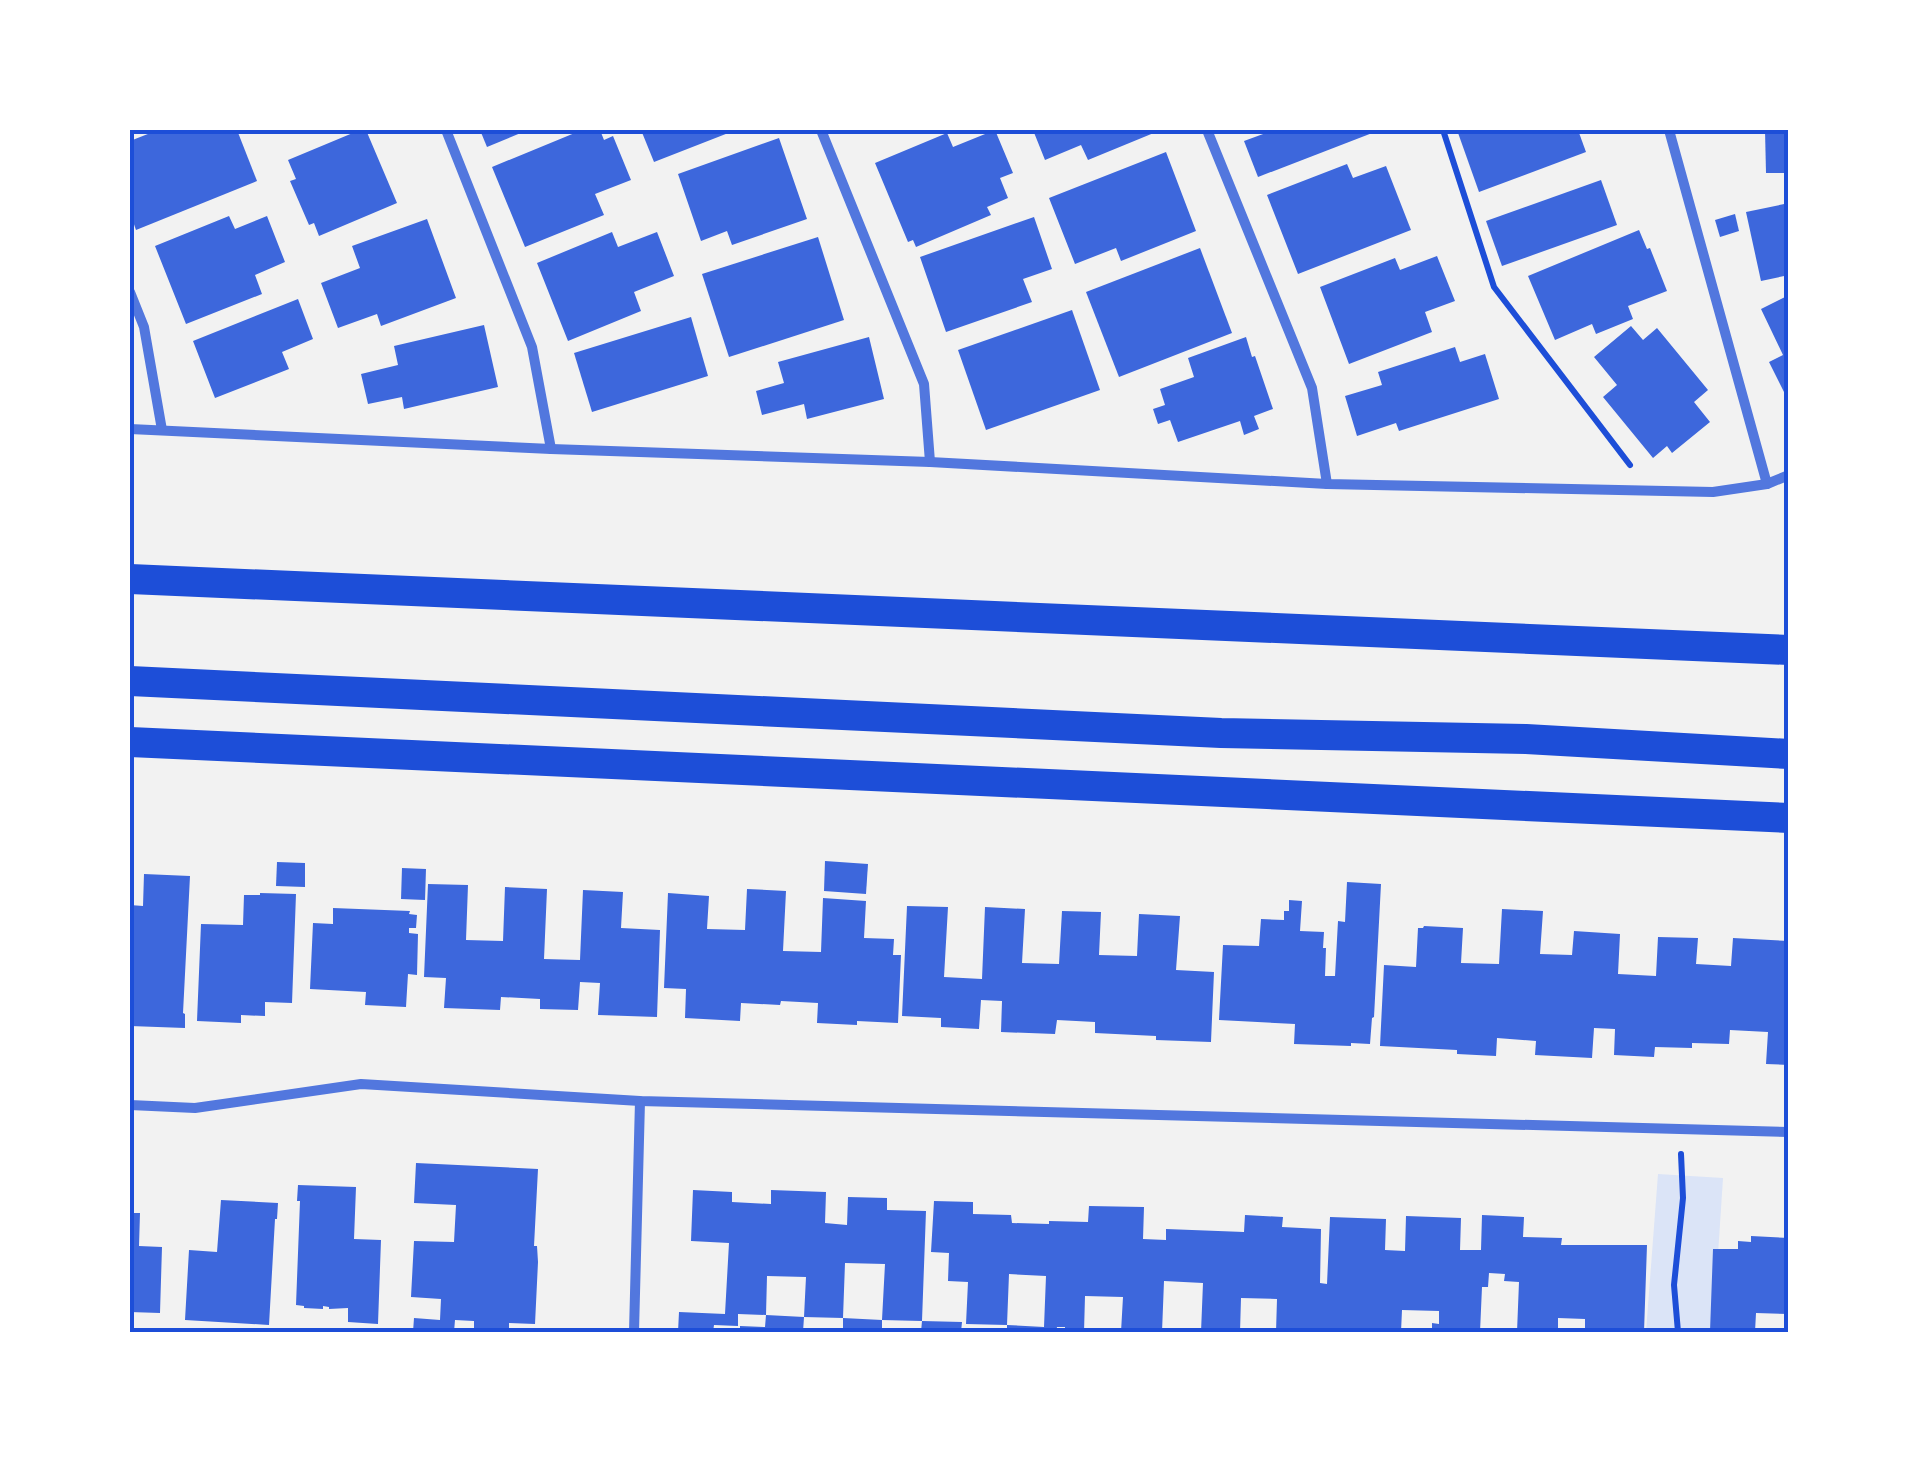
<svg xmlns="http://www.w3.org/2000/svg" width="1919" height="1462" font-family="Karla,sans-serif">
	<rect width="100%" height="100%" fill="#f2f2f2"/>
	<!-- green -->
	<path fill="#dbe4f7" d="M1658,1174L1723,1178L1713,1332H1646Z"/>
	<!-- building -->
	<g fill="#3d67dc">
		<path d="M158,130H237L257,181L136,230L130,213V141Z"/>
		<path d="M360,130H366L397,203L319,236L314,223L309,225L290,181L296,179L288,160Z"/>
		<path d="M480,130H528L487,147Z"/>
		<path d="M582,130H600L604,140L613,136L631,180L595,194L604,215L525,247L492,167Z"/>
		<path d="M641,130H736L654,162Z"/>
		<path d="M995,130L1013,173L1000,178L1008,198L987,207L991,215L916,247L913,240L908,242L875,163L947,133L953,147Z"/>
		<path d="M1033,130H1161L1088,160L1081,145L1045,160Z"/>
		<path d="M1274,130H1380L1258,177L1244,141Z"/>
		<path d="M1457,130H1578L1586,152L1479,192Z"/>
		<path d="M1765,130H1789V173H1766Z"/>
		<path d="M779,138L807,219L732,245L727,231L701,241L678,174Z"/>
		<path d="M1166,152L1196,231L1121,261L1116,248L1075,264L1049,198Z"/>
		<path d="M1347,164L1353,178L1386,166L1411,230L1298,274L1267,195Z"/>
		<path d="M1601,180L1617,225L1502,266L1486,221Z"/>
		<path d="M1789,203V275L1761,281L1746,212Z"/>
		<path d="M1735,214L1739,231L1720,237L1715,220Z"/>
		<path d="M229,216L235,229L267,216L285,262L255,275L262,294L186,324L155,246Z"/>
		<path d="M1034,217L1052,269L1023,279L1032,302L946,332L920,257Z"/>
		<path d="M427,219L456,298L381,326L377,314L338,328L321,283L360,268L352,246Z"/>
		<path d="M1639,230L1647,249L1650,248L1667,291L1628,306L1633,319L1596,334L1592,324L1555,340L1528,276Z"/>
		<path d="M612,232L618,247L657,232L674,276L634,292L641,311L568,341L537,263Z"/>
		<path d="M818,237L844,320L729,357L702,274Z"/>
		<path d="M1200,248L1232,333L1119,377L1086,292Z"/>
		<path d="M1437,256L1455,301L1425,312L1432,332L1349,364L1320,287L1395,258L1400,270Z"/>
		<path d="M1789,295V402L1769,362L1783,355L1761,309Z"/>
		<path d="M298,299L313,339L282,352L289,369L215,398L193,341Z"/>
		<path d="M1072,310L1100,390L986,430L958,350Z"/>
		<path d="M691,317L708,376L592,412L574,353Z"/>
		<path d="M484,325L498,387L404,409L402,397L368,404L361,374L398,365L394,346Z"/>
		<path d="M1631,326L1643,340L1657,328L1708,390L1694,402L1710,422L1672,453L1667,446L1653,458L1603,397L1617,385L1594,357Z"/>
		<path d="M869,337L884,399L807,419L804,404L762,415L756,391L784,383L778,362Z"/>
		<path d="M1246,337L1252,357L1255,356L1273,409L1254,416L1259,429L1244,435L1240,421L1178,442L1170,420L1158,424L1153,409L1165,405L1160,389L1194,377L1188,358Z"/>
		<path d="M1455,347L1460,362L1485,354L1499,399L1399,431L1396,423L1357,436L1345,396L1382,385L1378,372Z"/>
		<path d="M825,861L868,864L866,894L824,891Z"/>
		<path d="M277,862L305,863V887L276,886Z"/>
		<path d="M402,868L426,869L425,900L401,899Z"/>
		<path d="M144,874L190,876L183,1013L185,1014V1028L130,1026V905L143,906Z"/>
		<path d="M1347,882L1381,884L1374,1017L1372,1018L1370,1044L1351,1043V1046L1294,1044L1295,1024L1219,1020L1223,945L1259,946L1261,919L1284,920V911H1289V900L1302,901L1300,931L1324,932L1323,948H1326L1325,976H1335L1338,921L1345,922Z"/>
		<path d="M428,884L468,885L466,940L503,941L505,887L547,889L544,959L580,960L583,890L623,892L621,928L660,930L657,1017L598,1015L600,983L580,982L578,1010L540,1009V999L501,997L500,1010L444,1008L446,978L424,977Z"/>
		<path d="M747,889L786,891L783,951L821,952L823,898L866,901L864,938L894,939L893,955H901L898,1023L857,1021V1025L817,1023L818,1003L781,1001L780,1005L741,1003L740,1021L685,1018L686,989L664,988L668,893L709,896L707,929L745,930Z"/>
		<path d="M260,893L296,894L292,1003L265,1002V1016L241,1015V1023L197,1021L201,924L243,925L244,895H260Z"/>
		<path d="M907,906L948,907L944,977L982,979L985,907L1025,909L1022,963L1059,964L1062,911L1101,912L1099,955L1137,956L1139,914L1180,916L1176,970L1214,972L1211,1042L1156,1040V1036L1095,1033V1022L1057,1020L1055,1034L1001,1032L1002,1001L981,1000L979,1029L941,1027V1018L902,1016Z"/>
		<path d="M333,908L410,911L409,914L417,915L416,928H409V933L418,934L417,975L408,974L406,1007L365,1005L366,992L310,989L313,923L333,924Z"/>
		<path d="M1502,909L1543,911L1540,954L1572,955L1574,931L1620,934L1618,974L1656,976L1658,937L1698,938L1696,964L1731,966L1733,938L1789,941V1065L1766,1064L1768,1032L1730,1030L1729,1044L1692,1043V1048L1655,1047L1654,1057L1614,1055L1615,1029L1594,1028L1592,1058L1535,1055L1536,1041L1497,1038L1496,1056L1457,1054V1050L1380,1046L1384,965L1416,967L1418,928H1423L1424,926L1463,928L1461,963L1499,964Z"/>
		<path d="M416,1163L538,1169L534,1246H537L538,1262L535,1324L509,1323V1332H474V1321L455,1320L454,1332H413L414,1318L440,1320L441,1299L411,1297L414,1241L454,1242L456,1205L414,1203Z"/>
		<path d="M298,1185L356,1187L354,1239L381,1240L378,1324L348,1322V1308L329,1309V1307L323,1306V1309L304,1308V1306L296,1305L300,1201H297Z"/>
		<path d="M693,1190L732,1192V1202L771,1204V1190L826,1192L825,1223L847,1225L848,1197L887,1198V1210L926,1211L922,1321L962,1322L961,1332H921L922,1321L882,1320L885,1264L845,1263L843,1318L804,1317L806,1277L767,1276L766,1315L738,1314V1326L714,1325L713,1332H678L679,1312L725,1314L729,1243L691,1241Z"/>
		<path d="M221,1200L278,1203L277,1219H275L269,1325L185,1320L189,1250L217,1252Z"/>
		<path d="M934,1201L973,1202V1214L1011,1215L1012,1223L1049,1224V1221L1088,1222L1089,1206L1144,1207L1143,1239L1166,1240V1229L1244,1232L1245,1215L1283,1217L1282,1227L1321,1229L1320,1283L1327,1284L1330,1217L1386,1219L1385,1250L1405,1251L1406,1216L1461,1218L1460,1250H1481L1482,1215L1524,1217L1523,1237L1562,1238L1561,1245H1647L1644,1332H1585V1319L1558,1318V1332H1517L1519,1282L1504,1281L1505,1274L1489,1273L1488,1287H1482L1480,1332H1432V1323L1439,1324V1311L1402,1310L1401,1332H1276L1277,1299L1241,1298L1240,1332H1201L1203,1283L1164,1281L1162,1332H1121L1123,1297L1085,1296L1084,1332H1065V1327H1057L1056,1332H1007V1325L1044,1327L1046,1276L1009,1274L1007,1325L966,1324L968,1282L948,1281L949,1253L931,1252Z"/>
		<path d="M130,1213H140L139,1246L162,1247L160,1313L130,1312Z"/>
		<path d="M1751,1236L1789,1238V1314L1756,1313L1755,1332H1710L1713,1249H1738V1241L1751,1242Z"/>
		<path d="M766,1315L804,1317L803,1332H740V1326L765,1327Z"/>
		<path d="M843,1318L882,1320V1332H843Z"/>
	</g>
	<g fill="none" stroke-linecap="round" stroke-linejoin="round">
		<!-- path -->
		<g stroke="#1d4ed8" stroke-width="6">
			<path d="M1443,130L1494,287L1630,465"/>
			<path d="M1678,1332L1674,1285L1683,1198L1681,1154"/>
		</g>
		<!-- minor -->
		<g stroke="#5277de" stroke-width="10">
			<path d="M446,130L532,347L551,449"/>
			<path d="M821,130L924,384L930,462"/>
			<path d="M1207,130L1312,388L1327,484"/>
			<path d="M1669,130L1767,484"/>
			<path d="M130,292L144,327L162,430"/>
			<path d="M130,429L551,449L930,462L1327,484L1713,492L1767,484L1789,475"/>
			<path d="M130,1105L195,1108L361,1084L640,1101L1789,1132"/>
			<path d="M634,1332L640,1101"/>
		</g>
		<!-- motorway -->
		<g stroke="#1d4ed8" stroke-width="30">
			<path d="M130,579L1789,650"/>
			<path d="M130,681L1221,733L1526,739L1789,754"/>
			<path d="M130,742L1789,818"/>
		</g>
	</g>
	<!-- border -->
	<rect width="1919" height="1462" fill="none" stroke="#ffffff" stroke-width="265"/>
	<rect x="132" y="132" width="1654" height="1198" fill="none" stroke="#1d4ed8" stroke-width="4"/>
</svg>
